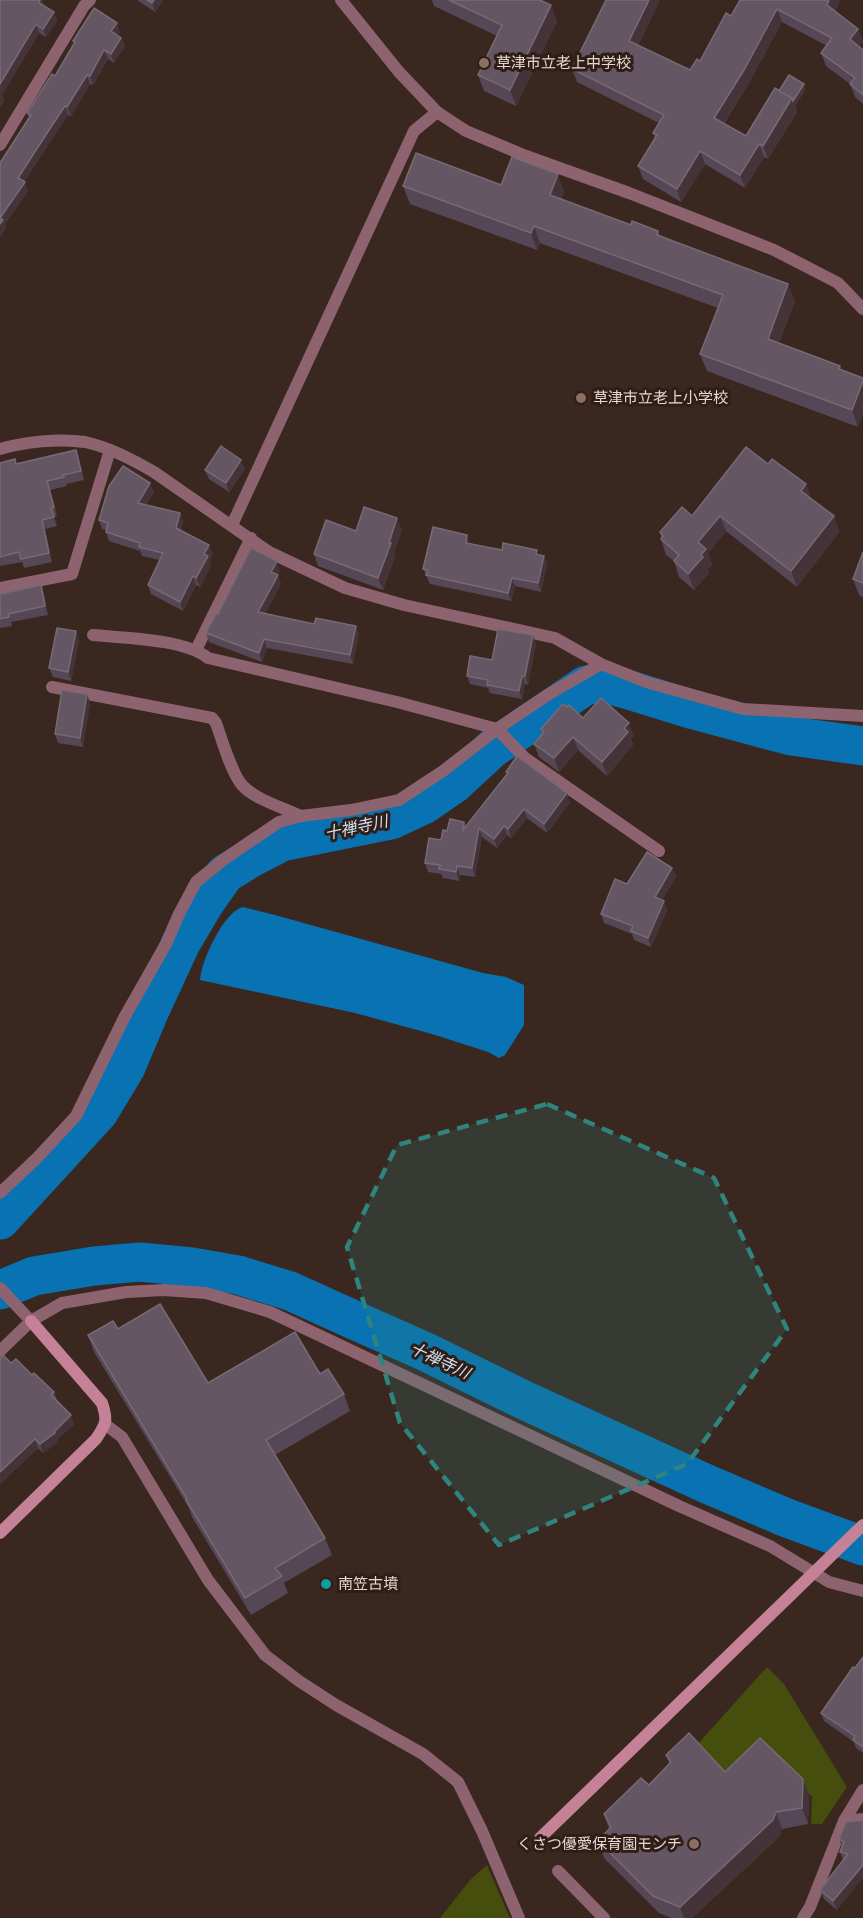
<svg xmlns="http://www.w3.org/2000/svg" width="863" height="1918" font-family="'Roboto Condensed','Noto Sans JP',sans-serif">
	<rect width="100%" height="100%" fill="#3a2720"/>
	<!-- green -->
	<g fill="#454e0d">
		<path d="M767,1667L784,1684L847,1787L822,1824H811L812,1797L767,1751L733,1782L696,1746Z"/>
		<path d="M487,1865L510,1918H440L471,1879Z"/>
	</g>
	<!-- water -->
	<path fill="#0872b2" d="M243,907L275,915L483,973L506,977L524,985V1025L505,1055L499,1058L488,1052L432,1034L355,1013L200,980C201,962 223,912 243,907Z"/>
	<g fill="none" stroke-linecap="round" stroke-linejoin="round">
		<!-- river -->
		<g stroke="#0872b2" stroke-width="39">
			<path d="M0,1220L99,1112L126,1067L150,1010L181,943L204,904L225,874L251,858L282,842L391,820L425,804L454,784L493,748L586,685L606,684L626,689L694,710L791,736L863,746"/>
			<path d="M0,1290L34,1276L94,1266L140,1262L192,1267L238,1275L290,1291L354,1320L426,1352L526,1401L707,1484L787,1518L863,1546"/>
		</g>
		<!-- lane -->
		<g stroke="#8e6370" stroke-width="12">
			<path d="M232,525L414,131L437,112"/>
			<path d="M196,650L251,538"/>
			<path d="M52,687L212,718L216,723C222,740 231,772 242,785C254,799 284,808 301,816"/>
		</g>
		<!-- street -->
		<g stroke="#8e6370" stroke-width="12">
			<path d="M341,0L399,72L437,112L466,131L526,156L629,193L774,250L838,283L863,309"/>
			<path d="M0,145L84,6L90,0"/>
			<path d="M0,449C23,442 60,438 85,442C109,447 133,460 154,472L269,552L345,588L404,605L555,638L601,664L646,682L743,709L863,716"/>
			<path d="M0,588L72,574L110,450"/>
			<path d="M93,635C124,638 184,639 208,658L397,702L497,729L525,758L659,851"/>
			<path d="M0,1193L37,1158L76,1116L124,1018L166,944L179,914L196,882L223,860L279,822L301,816L351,810L399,800L443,771L497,729L549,694L601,664"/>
			<path d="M0,1288L31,1321"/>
			<path d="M0,1351L31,1321L62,1303L126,1292L164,1290L206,1293L270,1312L679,1506L770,1546L829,1582L863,1591"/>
			<path d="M106,1425L122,1437L208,1580L265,1655L299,1681L336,1705L423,1754L458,1782L482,1831L519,1918"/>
			<path d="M844,1821L863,1819"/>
			<path d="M558,1871L604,1918"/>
			<path d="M803,1918L810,1907L844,1821L863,1790"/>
		</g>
		<!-- secondary -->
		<g stroke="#c58196" stroke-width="12">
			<path d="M0,1533L96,1439C106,1424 108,1421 102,1403L31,1321"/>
			<path d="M540,1838L863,1525"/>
		</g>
	</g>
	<!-- wall -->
	<g fill="#554755">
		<path d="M0,0H42L45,7L54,12L57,21L46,37L39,33L2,95L4,101L0,107Z"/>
		<path d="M137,0H163L155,12Z"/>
		<path d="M432,0H540L557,21L516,106L484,91L478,75L497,36L434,6Z"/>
		<path d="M660,0L638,45L690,70L700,61L731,16L740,0H840L835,11L858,29L863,42L859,47L863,50V104L855,97L850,84L826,66L821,53L827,46L782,22L749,83L724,124L746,136L779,91L806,89L795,106L797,112L768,159L764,157L745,188L705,164L681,202L643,179L638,166L655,138L653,133L659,123L577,82L572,69Z"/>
		<path d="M120,32L117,35L121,38L125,46L114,63L108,59L93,85L90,84L71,116L68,115L54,136L24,182L28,191L5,224L6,228L0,237V163L29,119L27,113L55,76L74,44L73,41Z"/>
		<path d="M501,185L564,191L561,199L631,225L658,231L660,236L795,301L779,343L840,366L858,427L707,371L700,354L718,308L540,243L537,250L410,204L403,186Z"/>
		<path d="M79,459L84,480L66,484L67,486L50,490L57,516L54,517L57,526L45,529L52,562L24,568L22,562L0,566V463L17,464Z"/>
		<path d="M768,464L806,484L811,499L834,516L839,532L797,587L726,531L708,553L712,565L708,569L709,573L694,590L679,577L674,561L666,555L661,539V538L660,532L692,516Z"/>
		<path d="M245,469L229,492L209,479L205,470Z"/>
		<path d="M154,492L146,505L180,513L183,522L181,530L213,554L209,560L211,565L200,587L196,585L183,611L151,594L148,585L160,560L142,556L140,551L109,541L106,532V530L102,529L99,520Z"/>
		<path d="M402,530L394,552L395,556L383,590L318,566L314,554L356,531Z"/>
		<path d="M470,544L502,550L544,556L547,564L541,592L515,586L511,601L430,584L423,569Z"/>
		<path d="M863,552V597L859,595L853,579Z"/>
		<path d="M280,570L277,575L281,584L265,614L359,634L353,664L267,648L262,662L209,642L206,633L218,614Z"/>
		<path d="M41,585L44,594L48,615L11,622L12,626L0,628V594Z"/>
		<path d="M533,635L536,644L528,685L525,684L522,699L490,693L488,688L470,684L467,676Z"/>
		<path d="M79,640L71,681L53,677L49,668Z"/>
		<path d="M90,703L83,747L58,743L55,734Z"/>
		<path d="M567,707L583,718L634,736L631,739L633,745L607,776L578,750L559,772L539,757L534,744L542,733L541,729Z"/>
		<path d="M506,772L570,802L547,833L527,818L511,838L507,835L497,848L482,837L475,877L460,875L459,881L443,878L441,874L428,872L425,863L447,831L464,822L466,826L507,774Z"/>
		<path d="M672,868L676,877L662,900L664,901L667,910L651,947L634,940L632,934L604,923L601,914L627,884Z"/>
		<path d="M118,1329L208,1383L320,1374L344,1394L350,1411L275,1455L325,1538L332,1555L284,1583L288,1593L251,1615L192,1517L189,1508L94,1352L88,1335Z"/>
		<path d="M11,1363L32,1375L54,1392L57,1400L74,1424L57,1440L58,1442L43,1453L38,1448L0,1484Z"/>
		<path d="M863,1657V1753L856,1748L854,1742L824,1721L821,1713Z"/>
		<path d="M666,1755L809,1796L808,1824L782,1829L779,1837L692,1918H671L659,1913L604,1858L598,1841L609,1829L604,1814L649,1785L669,1763Z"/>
		<path d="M863,1820L837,1910L824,1899L820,1890L843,1860L840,1852L842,1847L839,1839Z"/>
	</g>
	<!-- shaded-wall -->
	<g fill="#44343a">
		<path d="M40,0H42L45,7L39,3Z"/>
		<path d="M154,0H163L155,12L152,3Z"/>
		<path d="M649,0H660L634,54L629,41Z"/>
		<path d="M829,0H840L831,18L827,5Z"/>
		<path d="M551,5L557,21L516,106L510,90Z"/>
		<path d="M777,9L782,22L749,83L719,131L714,118Z"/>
		<path d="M54,12L57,21L46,37L43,29Z"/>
		<path d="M117,23L120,32L114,40L111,31Z"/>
		<path d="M36,24L39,33L2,95L4,101L0,107V84Z"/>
		<path d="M858,29L863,42L855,52L850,39Z"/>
		<path d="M121,38L125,46L114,63L111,54Z"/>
		<path d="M104,50L108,59L93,85L90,76Z"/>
		<path d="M87,75L90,84L71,116L67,107Z"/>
		<path d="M804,84L806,89L795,106L793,101Z"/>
		<path d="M792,98L797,112L768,159L763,146Z"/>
		<path d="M65,106L68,115L21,186L18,178Z"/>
		<path d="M759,144L764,157L745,188L740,175Z"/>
		<path d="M700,151L705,164L681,202L677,189Z"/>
		<path d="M558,174L564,191L556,212L550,195Z"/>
		<path d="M25,182L28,191L5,224L6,228L0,237V218Z"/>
		<path d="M534,226L540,243L537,250L531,233Z"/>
		<path d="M788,284L795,301L774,356L768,339Z"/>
		<path d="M863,381V415L858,427L852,410Z"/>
		<path d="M76,450L79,459L84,480L81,471Z"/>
		<path d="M241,460L245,469L229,492L226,483Z"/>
		<path d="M47,481L50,490L57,516L54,507Z"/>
		<path d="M150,483L154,492L141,512L138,503Z"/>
		<path d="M806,484L811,500L801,491Z"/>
		<path d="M180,513L183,522L180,537L176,528Z"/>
		<path d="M720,516L726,531L708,553L712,565L708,569L709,573L694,590L688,574L698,542Z"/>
		<path d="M834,516L839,532L797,587L791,571Z"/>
		<path d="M397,518L402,530L394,552L395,556L383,590L378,578Z"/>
		<path d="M42,520L45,529L52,562L49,553Z"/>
		<path d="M467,535L470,543H466Z"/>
		<path d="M209,545L213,554L209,560L211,565L200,587L196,578L204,554Z"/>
		<path d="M544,556L547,564L541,592L538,583Z"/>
		<path d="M277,561L280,570L275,580L271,572Z"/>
		<path d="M278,575L281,584L261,621L258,612Z"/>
		<path d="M193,576L196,585L183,611L180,602Z"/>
		<path d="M512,578L515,586L511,601L508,593Z"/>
		<path d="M41,585L44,594L48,615L45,606Z"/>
		<path d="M356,626L359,634L353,664L350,655Z"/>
		<path d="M76,631L79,640L71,681L68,672Z"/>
		<path d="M533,635L536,644L528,685L525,676Z"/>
		<path d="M264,639L267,648L262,662L259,653Z"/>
		<path d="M522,676L525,684L522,699L519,691Z"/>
		<path d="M87,694L90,703L83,747L80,738Z"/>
		<path d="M629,723L634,736L631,739L633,745L607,776L602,762L624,728Z"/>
		<path d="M573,737L578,750L559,772L554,758Z"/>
		<path d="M567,793L570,802L547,833L544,824Z"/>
		<path d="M524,809L527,818L511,838L508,829Z"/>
		<path d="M504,826L507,835L497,848L494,839Z"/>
		<path d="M479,828L482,837L475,877L472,868Z"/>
		<path d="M457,866L460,875L459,881L456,872Z"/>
		<path d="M672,868L676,877L658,906L655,897Z"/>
		<path d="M664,901L667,910L651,947L648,938Z"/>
		<path d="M71,1415L74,1424L57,1440L58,1442L43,1453L40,1444Z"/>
		<path d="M35,1439L38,1448L0,1484V1472Z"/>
		<path d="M803,1779L809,1796L808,1824L802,1808Z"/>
		<path d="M776,1812L782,1829L779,1837L692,1918H684L680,1907Z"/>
		<path d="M863,1865V1878L837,1910L833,1901Z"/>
	</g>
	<!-- building -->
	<g fill="#645663" stroke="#786a74" stroke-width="1.5">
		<path d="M0,0H40L39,3L54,12L43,29L36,24L0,84Z"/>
		<path d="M147,0H154L152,3Z"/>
		<path d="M449,0H540L551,5L510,90L478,75L502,25Z"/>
		<path d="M606,0H649L629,41L690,70L697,59L700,61L726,13L731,16L740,0H829L827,5L858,29L850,39L863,50V95L850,84L855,78L821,53L832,38L777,9L744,70L714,118L746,136L775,88L792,98L763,146L759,144L740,175L700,151L677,189L638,166L657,135L653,133L664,115L572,69Z"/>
		<path d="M94,8L117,23L111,31L121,38L111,54L104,50L90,76L87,75L67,107L65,106L51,127L18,178L25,182L0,218L3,220L0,224V163L31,115L27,113L52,74L55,76L75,42L73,41Z"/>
		<path d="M789,75L804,84L793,101L792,98L779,91Z"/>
		<path d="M416,153L501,185L512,157L558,174L550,195L631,225L632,221L658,231L657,235L788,284L768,339L840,366L839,369L863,378V381L852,410L700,354L723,295L534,226L531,233L403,186Z"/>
		<path d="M221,446L241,460L226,483L205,470Z"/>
		<path d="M746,447L768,464L772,459L806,484L801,491L834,516L791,571L720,516L698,542L706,549L701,555L703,557L688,574L674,561L679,555L661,539L663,536L660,532L682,507L692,516Z"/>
		<path d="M76,450L81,471L63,475L64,477L47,481L54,507L51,508L54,517L42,520L49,553L21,559L19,552L0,557V463L15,459L16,464Z"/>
		<path d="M123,466L150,483L138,503L180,513L176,528L209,545L204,554L208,556L196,578L193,576L180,602L148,585L163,553L139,547L140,543L106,532L108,523L99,520L109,486Z"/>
		<path d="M364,507L397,518L389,543H391L378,578L314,554L326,520L356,531Z"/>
		<path d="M433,527L467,535L466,543L502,550L503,543L537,550L536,554L544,556L538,583L512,578L508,593L426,575L428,570L423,569Z"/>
		<path d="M251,548L277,561L271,572L278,575L258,612L314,624L316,618L356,626L350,655L264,639L259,653L206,633L216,614H218Z"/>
		<path d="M863,552V583L853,579Z"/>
		<path d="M41,585L45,606L8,614L9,617L0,619V594Z"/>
		<path d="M57,628L76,631L68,672L49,668Z"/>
		<path d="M498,629L533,635L525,676H522L519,691L487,685L488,680L467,676L470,656L492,660Z"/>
		<path d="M62,690L87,694L80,738L55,734Z"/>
		<path d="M601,698L629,723L624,728L628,732L602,762L573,737L554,758L534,744L544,732L541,729L563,704L567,707L569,705L583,718Z"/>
		<path d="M517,756L567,793L544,824L524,809L508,829L504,826L494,839L479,828L472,868L457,866L456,872L439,869L440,865L425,863L429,838L441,840L443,830L447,831L450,819L464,822L463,830L508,773L506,772Z"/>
		<path d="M647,852L672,868L655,897L664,901L648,938L631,931L633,926L601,914L615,879L627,884Z"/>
		<path d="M160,1304L208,1383L295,1332L320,1374L328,1369L344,1394L266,1440L325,1538L275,1568L282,1576L245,1598L186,1500L187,1499L88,1335L113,1321L118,1329Z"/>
		<path d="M3,1355L11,1363L16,1359L32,1375L34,1373L54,1392L51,1395L71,1415L54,1432L55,1433L40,1444L35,1439L0,1472V1359Z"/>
		<path d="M863,1657V1747L853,1740L855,1736L821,1713L853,1667L855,1668Z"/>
		<path d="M689,1733L725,1772L760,1738L803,1779L802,1808L776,1812L773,1820L680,1907L653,1896L598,1841L611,1827L604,1814L641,1778L649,1785L671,1762L666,1755Z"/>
		<path d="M863,1820V1865L833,1901L820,1890L848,1854L840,1852L844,1842L839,1839L846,1822Z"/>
	</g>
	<!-- marked area -->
	<path fill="#2f857d" fill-opacity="0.2" stroke="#2f857d" stroke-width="4.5" stroke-dasharray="12 8" stroke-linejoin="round" d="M547,1104L714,1178L787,1329L687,1464L499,1545L400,1423L347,1247L397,1145Z"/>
	<!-- markers -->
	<g fill="#8d6e63" stroke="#301d16" stroke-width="2">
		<circle cx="484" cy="63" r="6"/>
		<circle cx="581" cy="398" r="6"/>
		<circle cx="694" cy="1844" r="6"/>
	</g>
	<circle fill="#0f9aa8" stroke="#301d16" stroke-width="2" cx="326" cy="1584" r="6"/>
	<g text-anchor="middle" stroke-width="6" stroke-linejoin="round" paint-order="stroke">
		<!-- poi labels -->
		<g font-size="15" fill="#e4d7d2" stroke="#301d16" text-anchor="start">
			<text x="496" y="68">草津市立老上中学校</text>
			<text x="593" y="403">草津市立老上小学校</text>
			<text x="338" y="1589">南笠古墳</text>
			<text x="682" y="1849" text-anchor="end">くさつ優愛保育園モンチ</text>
		</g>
		<!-- water labels -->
		<g font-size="16" font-style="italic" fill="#cde1f2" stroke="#301d16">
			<text transform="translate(356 827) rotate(-12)" y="6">十禅寺川</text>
			<text transform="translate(440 1360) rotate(25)" y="6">十禅寺川</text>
		</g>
	</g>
</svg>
